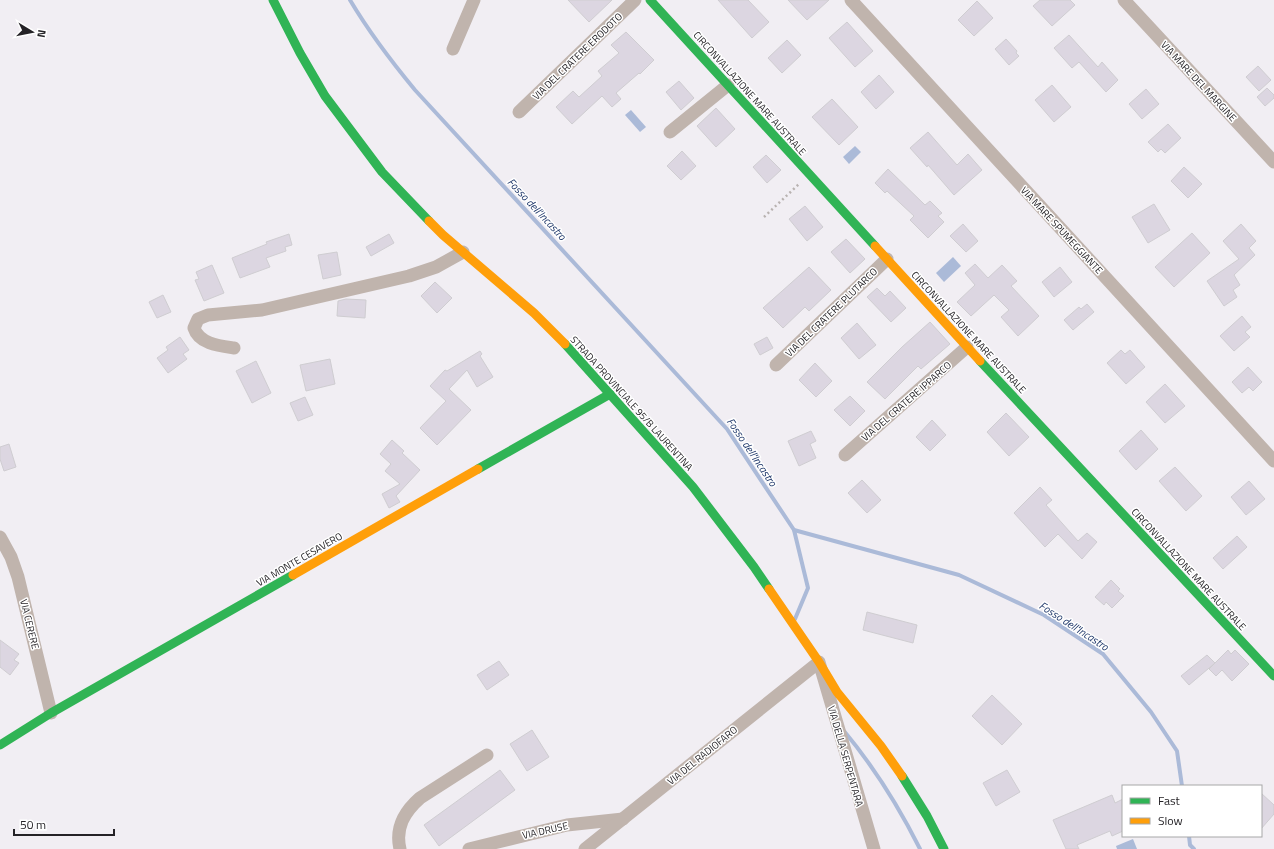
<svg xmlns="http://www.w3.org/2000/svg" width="1274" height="849" font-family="'Titillium Web',sans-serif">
	<rect width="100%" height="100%" fill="#f1eef3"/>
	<!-- water -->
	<g fill="#abbad8">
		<path d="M631,110L646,127L640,132L625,115Z"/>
		<path d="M855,146L861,152L849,164L843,157Z"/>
		<path d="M953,257L961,266L944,282L936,273Z"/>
		<path d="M1133,839L1137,849H1117L1116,846Z"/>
	</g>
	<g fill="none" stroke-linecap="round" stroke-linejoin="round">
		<!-- stream -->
		<g stroke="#abbad8" stroke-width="4">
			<path d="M350,0C369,32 391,61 415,90L727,429L794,530L959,575L1044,615L1103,654L1151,712L1177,751L1182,786"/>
			<path d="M794,530L808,588L795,619"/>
			<path d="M844,731C874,767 899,807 920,849"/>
			<path d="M1189,836L1190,845L1194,849"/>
		</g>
	</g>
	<!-- building -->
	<g fill="#dcd6e1" stroke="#cfcdd1">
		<path d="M568,0H612L589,22Z"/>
		<path d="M718,0H748L769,22L752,38Z"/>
		<path d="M788,0H829L807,20Z"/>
		<path d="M1040,0H1070L1075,5L1052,26L1033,6Z"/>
		<path d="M977,1L993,18L974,36L958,20Z"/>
		<path d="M847,22L873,51L855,67L829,38Z"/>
		<path d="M626,32L654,60L640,74L639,73L616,93L621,99L612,107L602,96L572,124L556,107L573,91L579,97L602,76L598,71L619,53L611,45Z"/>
		<path d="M1069,35L1098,67L1102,62L1118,80L1106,92L1079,62L1072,68L1054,48Z"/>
		<path d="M1006,39L1017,51L1016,53L1019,56L1009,65L995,49Z"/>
		<path d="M787,40L801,55L782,73L768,58Z"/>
		<path d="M1258,66L1271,80L1259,91L1246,77Z"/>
		<path d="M879,75L894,92L876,109L861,92Z"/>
		<path d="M679,81L694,98L681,110L666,92Z"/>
		<path d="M1052,85L1071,107L1054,122L1035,100Z"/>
		<path d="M1267,88L1274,95V98L1265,106L1257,97Z"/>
		<path d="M1146,89L1159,104L1142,119L1129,104Z"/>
		<path d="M832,99L858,127L839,145L812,117Z"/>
		<path d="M716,108L735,129L716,147L697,126Z"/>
		<path d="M1168,124L1181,138L1165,153L1161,149L1158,152L1148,142Z"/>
		<path d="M928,132L957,165L968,154L982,170L954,195L928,165L927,167L910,148Z"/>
		<path d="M682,151L696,166L681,180L667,166Z"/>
		<path d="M766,155L781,170L767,183L753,167Z"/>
		<path d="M1184,167L1202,184L1188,198L1171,181Z"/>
		<path d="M888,169L925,205L930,201L942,213L938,216L944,222L928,238L910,220L914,216L887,191L885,193L875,183Z"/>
		<path d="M1154,204L1170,230L1148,243L1132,217Z"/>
		<path d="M805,206L823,227L807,241L789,219Z"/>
		<path d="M963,224L978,241L966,252L950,236Z"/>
		<path d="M1241,224L1256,241L1249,248L1255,255L1234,275L1240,285L1233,290L1237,297L1224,306L1207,281L1239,259L1223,241Z"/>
		<path d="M1192,233L1210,253L1174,287L1155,267Z"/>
		<path d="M289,234L292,245L285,247L286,251L266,258L270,267L240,278L232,258L267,244L266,242Z"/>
		<path d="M389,234L394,243L371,256L366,247Z"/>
		<path d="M846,239L865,259L850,273L831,252Z"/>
		<path d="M337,252L341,275L323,279L318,255Z"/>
		<path d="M975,264L988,278L1002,265L1017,281L1011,286L1039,316L1018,336L1001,317L1009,310L994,295L971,316L957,302L975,285L965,273Z"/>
		<path d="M212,265L224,293L204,301L195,280L199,279L196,272Z"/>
		<path d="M809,267L831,290L809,311L805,307L783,328L763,308Z"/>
		<path d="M1060,267L1072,282L1054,297L1042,282Z"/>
		<path d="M435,282L452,298L437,313L421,296Z"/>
		<path d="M877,288L885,296L890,291L906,308L891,322L867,297Z"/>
		<path d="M163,295L171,312L157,318L149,302Z"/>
		<path d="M346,299L366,300L365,318L337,316L338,301Z"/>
		<path d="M1087,304L1094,312L1073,330L1064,320L1079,307L1081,309Z"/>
		<path d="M1242,316L1251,327L1245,332L1250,337L1234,351L1220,336Z"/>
		<path d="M930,322L950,344L921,369L918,366L885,399L867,382L902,347Z"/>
		<path d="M857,323L876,345L859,359L841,338Z"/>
		<path d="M180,337L189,350L183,354L187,359L168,373L157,358L168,350L166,347Z"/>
		<path d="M767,337L773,348L760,355L754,344Z"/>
		<path d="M1121,350L1125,354L1130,350L1145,367L1126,384L1107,363Z"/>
		<path d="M480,351L482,354L480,356L493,377L477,387L467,370L449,389L471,410L437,445L420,428L446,401L430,386L445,370L447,371Z"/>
		<path d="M330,359L335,384L306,391L300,365Z"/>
		<path d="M256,361L271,393L252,403L236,371Z"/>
		<path d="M815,363L832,381L816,397L799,380Z"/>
		<path d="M1248,367L1262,382L1253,391L1249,387L1242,393L1232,382Z"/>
		<path d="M1165,384L1185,406L1165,423L1146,402Z"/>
		<path d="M850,396L865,411L850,426L834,410Z"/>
		<path d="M305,397L313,415L298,421L290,403Z"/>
		<path d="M1006,413L1029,437L1009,456L987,432Z"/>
		<path d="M932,420L946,435L930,451L916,437Z"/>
		<path d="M1141,430L1158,449L1136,470L1119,451Z"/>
		<path d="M811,431L816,441L810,444L816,458L799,466L788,441Z"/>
		<path d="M392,440L404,451L402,453L420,470L396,496L400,502L389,508L382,494L400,484L385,471L391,464L380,454Z"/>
		<path d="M9,444L16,467L4,471L0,459V447Z"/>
		<path d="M1175,467L1202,496L1186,511L1159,481Z"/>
		<path d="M862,480L881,500L867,513L848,493Z"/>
		<path d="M1249,481L1265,499L1246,515L1231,497Z"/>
		<path d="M1040,487L1052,500L1046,505L1078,541L1087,533L1097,542L1082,559L1058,534L1045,547L1014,513Z"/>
		<path d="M1237,536L1247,547L1223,569L1213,558Z"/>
		<path d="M1111,580L1120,589L1118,591L1124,596L1112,608L1106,602L1104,605L1095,597Z"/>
		<path d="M867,612L917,625L913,643L863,630Z"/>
		<path d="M0,640L19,654L14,660L19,663L10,675L0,667Z"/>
		<path d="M1228,650L1231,654L1235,650L1249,664L1232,681L1222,670L1216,676L1209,669L1215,663L1189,685L1181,676L1207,655L1215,663Z"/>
		<path d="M499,661L509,675L487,690L477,675Z"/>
		<path d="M992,695L1022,724L1002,745L972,716Z"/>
		<path d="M532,730L549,757L527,771L510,744Z"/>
		<path d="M500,770L515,790L439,846L424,825Z"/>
		<path d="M1007,770L1020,792L996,806L983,783Z"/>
		<path d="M1261,793L1274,805V814L1261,829Z"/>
		<path d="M1112,795L1115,803L1123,799V831L1112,836L1110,831L1077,845L1079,849H1066L1053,820Z"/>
	</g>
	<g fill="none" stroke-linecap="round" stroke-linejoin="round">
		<!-- path -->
		<path stroke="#b8b2b0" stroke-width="2.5" stroke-dasharray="2 3" stroke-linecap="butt" d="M764,217L799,184"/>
		<!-- street -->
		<g stroke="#c0b4ad" stroke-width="13">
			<path d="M851,0L1274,461"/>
			<path d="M1124,0L1274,162"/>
			<path d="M453,49L474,0"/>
			<path d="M519,112L635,0"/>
			<path d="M670,132L728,85"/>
			<path d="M234,348C220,346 199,344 194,328L198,319L208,315L262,310L409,276L436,267L463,252"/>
			<path d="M776,365L887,259"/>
			<path d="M845,455L967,347"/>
			<path d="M0,537L11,557L18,577L51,713"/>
			<path d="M400,849C395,828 404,812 420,798L487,755"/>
			<path d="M469,849L567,825L623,819"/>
			<path d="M585,849L819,662L874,849"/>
		</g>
		<!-- fast -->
		<g stroke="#30b455" stroke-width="9">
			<path d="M273,0L300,53L325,96L382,172L429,221"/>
			<path d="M650,0L875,246"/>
			<path d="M565,344L693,487L754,567L769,589"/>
			<path d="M980,361L1274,676"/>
			<path d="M478,469L610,394"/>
			<path d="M0,745L51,713L293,575"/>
			<path d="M902,776L927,816L944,849"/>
		</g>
		<!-- slow -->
		<g stroke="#ff9f0a" stroke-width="9">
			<path d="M429,221L443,235L534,313L565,344"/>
			<path d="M875,246L980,361"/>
			<path d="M293,575L478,469"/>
			<path d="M769,589L819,662L837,692L881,746L902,776"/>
		</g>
	</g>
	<g text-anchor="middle" stroke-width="3" stroke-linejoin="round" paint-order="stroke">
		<!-- street labels -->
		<g font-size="10" fill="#242226" stroke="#fff">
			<text transform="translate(577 56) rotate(-44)" y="4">VIA DEL CRATERE ERODOTO</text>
			<text transform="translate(1199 81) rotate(47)" y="4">VIA MARE DEL MARGINE</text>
			<text transform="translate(750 93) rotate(48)" y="4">CIRCONVALLAZIONE MARE AUSTRALE</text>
			<text transform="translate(1062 230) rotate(47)" y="4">VIA MARE SPUMEGGIANTE</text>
			<text transform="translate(831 312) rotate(-44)" y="4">VIA DEL CRATERE PLUTARCO</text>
			<text transform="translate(969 332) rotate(47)" y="4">CIRCONVALLAZIONE MARE AUSTRALE</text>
			<text transform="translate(906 401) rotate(-41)" y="4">VIA DEL CRATERE IPPARCO</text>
			<text transform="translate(632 403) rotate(48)" y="4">STRADA PROVINCIALE 95/B LAURENTINA</text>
			<text transform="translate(299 559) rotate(-30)" y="4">VIA MONTE CESAVERO</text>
			<text transform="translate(1189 569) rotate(47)" y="4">CIRCONVALLAZIONE MARE AUSTRALE</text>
			<text transform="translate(30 624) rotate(76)" y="4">VIA CERERE</text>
			<text transform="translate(702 755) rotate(-39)" y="4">VIA DEL RADIOFARO</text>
			<text transform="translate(846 756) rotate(74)" y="4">VIA DELLA SERPENTARA</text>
			<text transform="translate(545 830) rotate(-13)" y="4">VIA DRUSE</text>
		</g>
		<!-- water labels -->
		<g font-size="11" font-style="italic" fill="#1c3568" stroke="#fff">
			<text transform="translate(537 209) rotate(47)" y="4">Fosso dell'Incastro</text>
			<text transform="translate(752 452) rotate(56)" y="4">Fosso dell'Incastro</text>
			<text transform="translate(1074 626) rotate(33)" y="4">Fosso dell'Incastro</text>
		</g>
	</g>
	<!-- legend -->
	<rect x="1122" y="785" width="140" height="52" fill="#ffffff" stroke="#a7a7a8"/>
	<rect x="1130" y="798" width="20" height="6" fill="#30b455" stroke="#a7a7a8"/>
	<text x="1158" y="805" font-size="12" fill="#242226">Fast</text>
	<rect x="1130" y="818" width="20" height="6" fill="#ff9f0a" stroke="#a7a7a8"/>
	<text x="1158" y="825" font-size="12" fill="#242226">Slow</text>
	<!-- north arrow -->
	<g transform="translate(32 32) rotate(100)" stroke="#ffffff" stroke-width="3" paint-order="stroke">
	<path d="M0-3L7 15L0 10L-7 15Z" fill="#242226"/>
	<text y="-6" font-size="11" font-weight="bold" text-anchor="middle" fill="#242226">N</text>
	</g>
	<!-- scale -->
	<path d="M14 829v6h100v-6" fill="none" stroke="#242226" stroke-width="2"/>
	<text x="20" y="829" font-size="12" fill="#242226" stroke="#ffffff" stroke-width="3" paint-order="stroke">50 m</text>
</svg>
